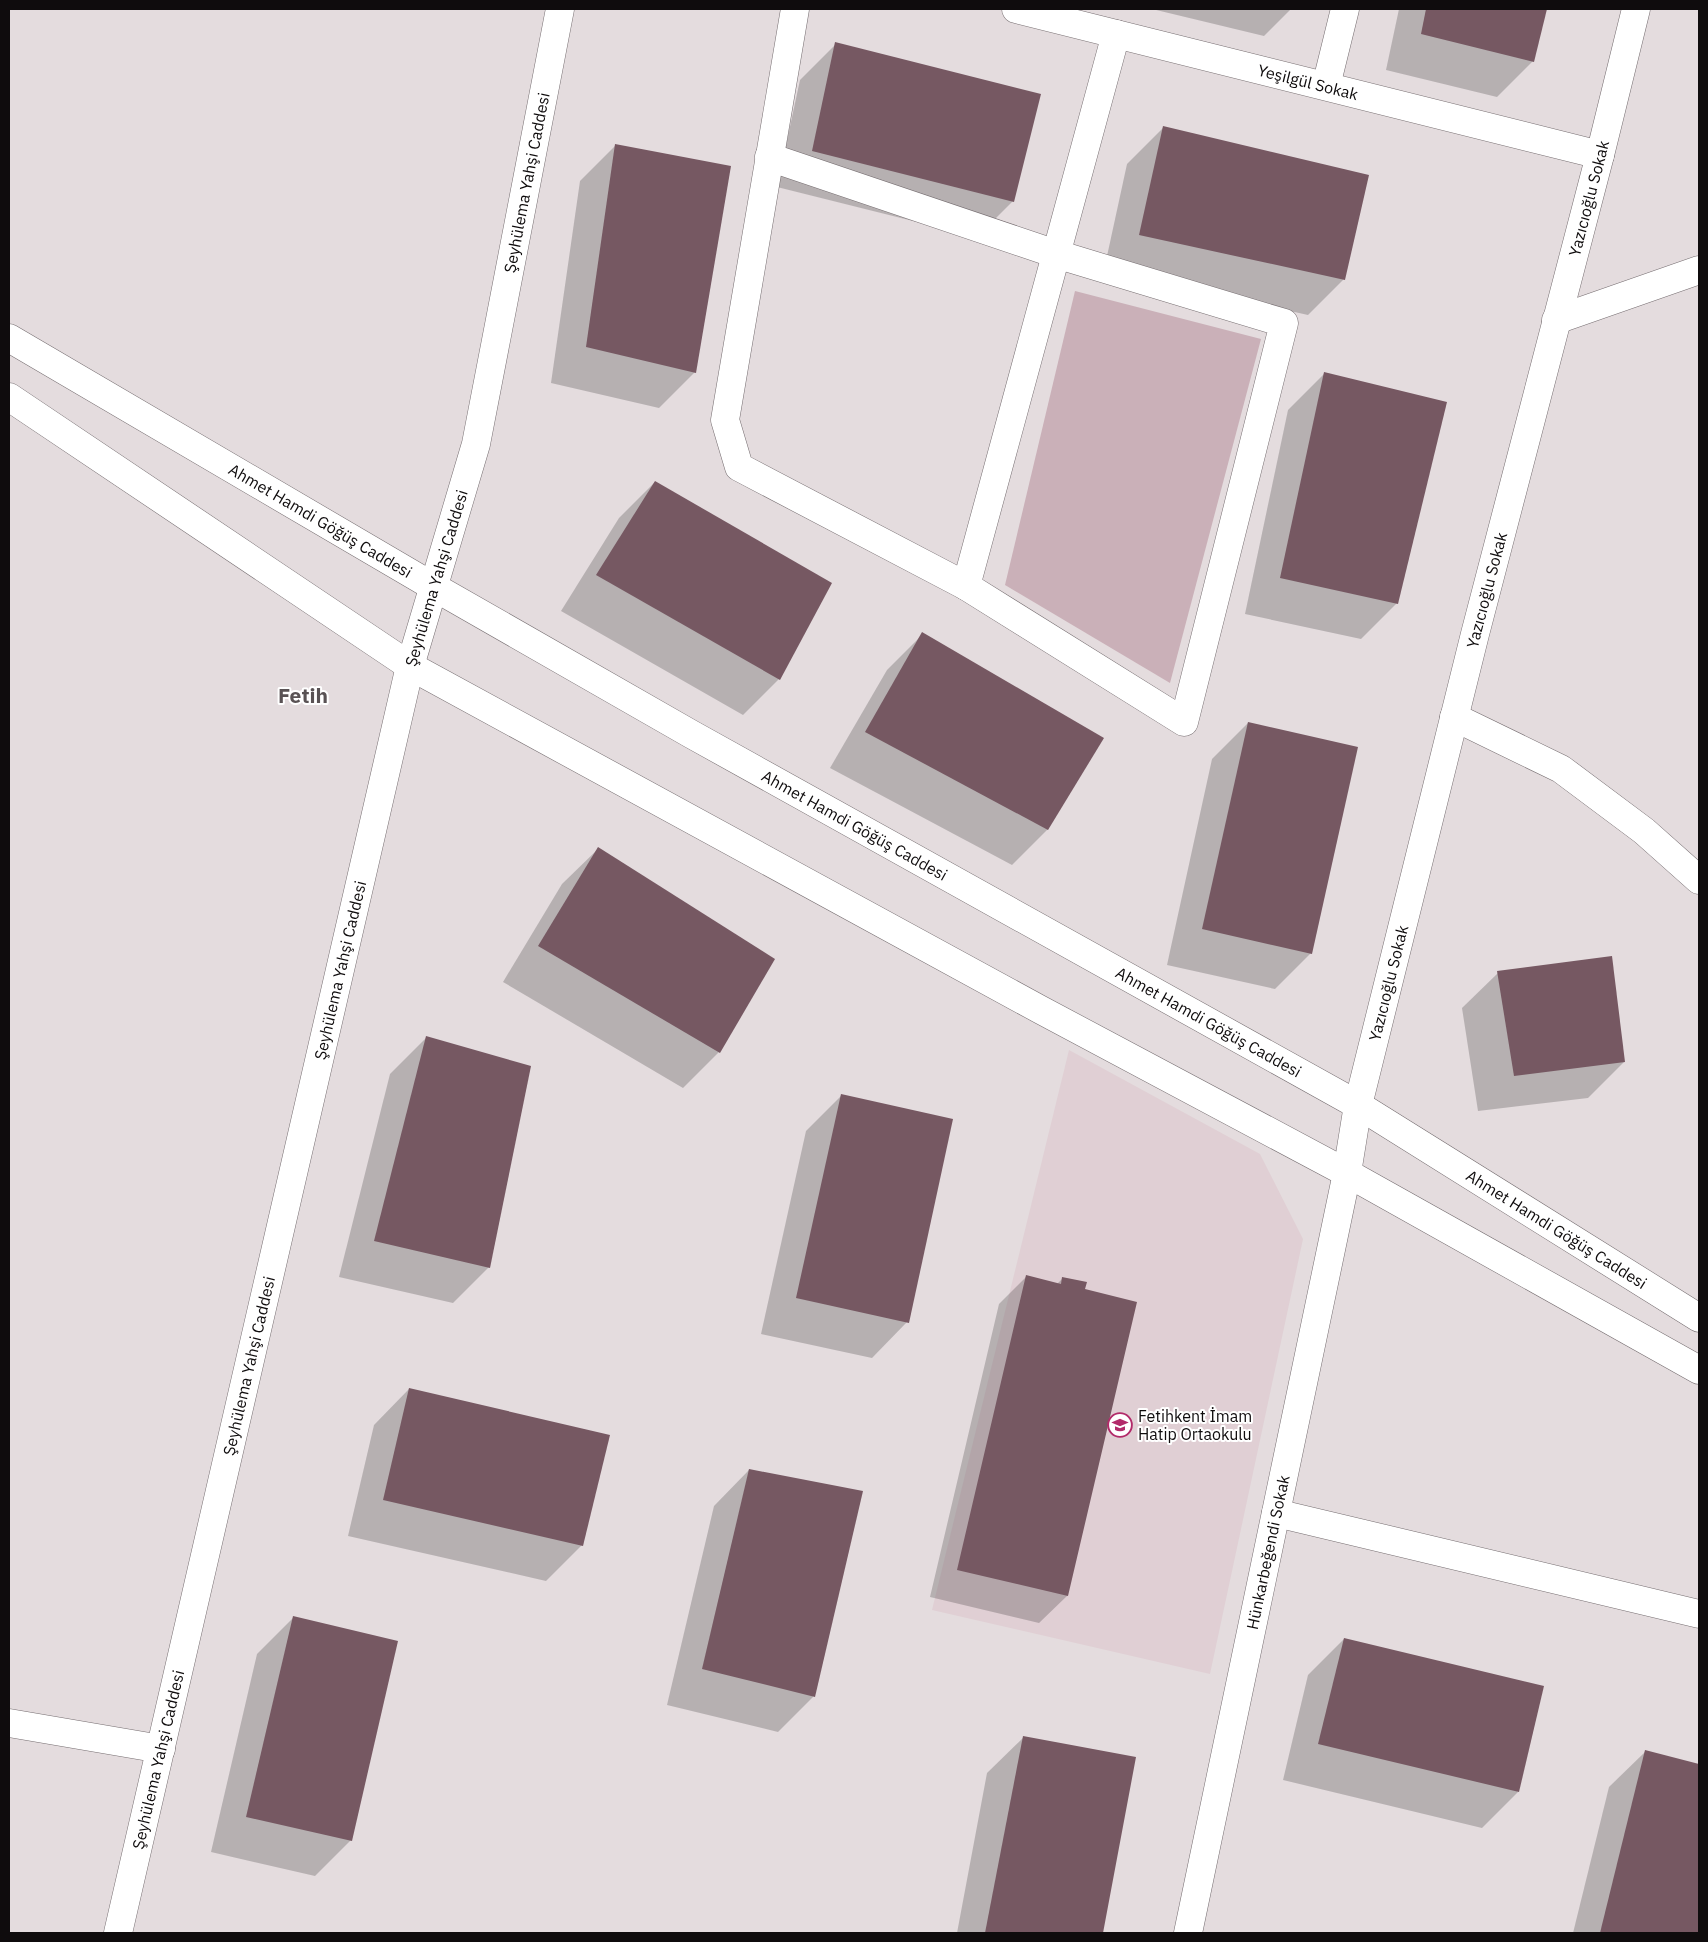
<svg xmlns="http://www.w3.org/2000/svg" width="1708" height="1942" font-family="'IBM Plex Sans',sans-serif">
	<rect width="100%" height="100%" fill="#e4dcde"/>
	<!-- built -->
	<path fill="#e0cfd4" d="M1069,1050L1260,1154L1303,1239L1210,1674L932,1610Z"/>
	<!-- green -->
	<path fill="#cab0b8" d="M1075,291L1261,339L1170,683L1005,585Z"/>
	<!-- shadow -->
	<g fill="#0003">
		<path d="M1152,9H1291L1264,36Z"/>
		<path d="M1399,9H1546L1533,61L1497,97L1386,70Z"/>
		<path d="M836,44L1013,201L977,237L777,187L800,80Z"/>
		<path d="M1163,128L1344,279L1308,315L1104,270L1127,164Z"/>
		<path d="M616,145L695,372L659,408L551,383L580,181Z"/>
		<path d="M1324,374L1397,603L1361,639L1245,614L1288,410Z"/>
		<path d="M655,482L779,679L743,715L561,611L619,518Z"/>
		<path d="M923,634L1048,829L1012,865L830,768L887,670Z"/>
		<path d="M1248,723L1311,953L1275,989L1167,965L1212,759Z"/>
		<path d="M598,849L719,1052L683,1088L503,982L562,884Z"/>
		<path d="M1498,973L1624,1062L1588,1098L1478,1111L1462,1008Z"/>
		<path d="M426,1038L489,1267L453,1303L339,1277L390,1074Z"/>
		<path d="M842,1095L907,1322L872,1358L761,1334L806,1131Z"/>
		<path d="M1026,1277L1057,1284L1063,1278L1084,1290L1067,1596L1039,1623L930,1597L999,1304Z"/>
		<path d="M409,1389L582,1545L546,1581L348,1536L374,1425Z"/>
		<path d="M749,1470L813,1697L778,1732L667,1705L714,1506Z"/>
		<path d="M293,1618L351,1840L315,1876L211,1852L257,1654Z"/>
		<path d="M1344,1639L1518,1792L1482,1828L1283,1780L1308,1675Z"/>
		<path d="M1023,1738L1134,1758L1102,1933H957L987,1773Z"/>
		<path d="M1645,1752L1699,1765V1933H1573L1609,1787Z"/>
	</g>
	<!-- building -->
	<g fill="#765862">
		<path d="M1426,9H1547L1534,62L1421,34Z"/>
		<path d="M835,42L1041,94L1014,202L812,151Z"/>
		<path d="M1163,126L1369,175L1345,280L1139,235Z"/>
		<path d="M615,144L731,166L696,373L586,347Z"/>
		<path d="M1324,372L1447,402L1398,604L1280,578Z"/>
		<path d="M655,481L832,583L780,680L596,575Z"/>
		<path d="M922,632L1104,738L1048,830L865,732Z"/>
		<path d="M1248,722L1358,747L1312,954L1202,929Z"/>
		<path d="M598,847L775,959L720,1053L538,946Z"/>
		<path d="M1612,956L1625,1062L1514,1076L1497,971Z"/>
		<path d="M426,1036L531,1066L490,1268L374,1241Z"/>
		<path d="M841,1094L953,1119L909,1323L796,1298Z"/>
		<path d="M1026,1275L1061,1284L1062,1277L1087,1282L1085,1289L1137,1302L1068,1596L957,1570Z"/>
		<path d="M409,1388L610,1435L583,1546L383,1500Z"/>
		<path d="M749,1469L863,1491L815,1697L702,1669Z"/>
		<path d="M293,1616L398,1641L352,1841L246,1817Z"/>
		<path d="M1344,1638L1544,1686L1519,1792L1318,1744Z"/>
		<path d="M1023,1736L1136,1757L1103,1933H985Z"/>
		<path d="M1645,1750L1699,1764V1933H1600Z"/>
	</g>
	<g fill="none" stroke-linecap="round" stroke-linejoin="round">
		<!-- minor casing -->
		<g stroke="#766e71" stroke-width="29">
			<g id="minor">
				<path d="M795,9L725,420L739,467L966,586L1116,34"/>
				<path id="s1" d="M1016,9L1600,155"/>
				<path d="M1326,86L1345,9"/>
				<path d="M769,157L1056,254L1284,323L1184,722L966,586"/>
				<path d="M1556,320L1699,270"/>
				<path d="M1454,717L1561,769L1644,831L1699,880"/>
				<path d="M1276,1513L1699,1614"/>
				<path d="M9,1723L161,1749"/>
				<path id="s2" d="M1188,1933L1347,1173L1358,1105L1475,634L1600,155L1636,9"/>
			</g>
		</g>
		<!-- tertiary casing -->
		<g stroke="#766e71" stroke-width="29">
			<g id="tertiary">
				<path id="s3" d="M9,338L434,587L691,734L1358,1105L1699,1318"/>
				<path d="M9,397L410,666L1041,1010L1347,1173L1699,1370"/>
				<path id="s4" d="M118,1933L410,666L476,444L560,9"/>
			</g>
		</g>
		<!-- minor -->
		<use href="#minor" stroke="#fff" stroke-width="28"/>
		<!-- tertiary -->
		<use href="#tertiary" stroke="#fff" stroke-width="28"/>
	</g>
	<!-- icons -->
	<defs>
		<g id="school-ring" transform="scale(1.25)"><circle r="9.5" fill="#fff" stroke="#b22a6a" stroke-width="1.5"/><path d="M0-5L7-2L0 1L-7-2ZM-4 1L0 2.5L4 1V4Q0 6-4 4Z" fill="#b22a6a"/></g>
	</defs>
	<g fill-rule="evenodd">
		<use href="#school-ring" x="1120" y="1425"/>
	</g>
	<g text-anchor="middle" stroke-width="4" stroke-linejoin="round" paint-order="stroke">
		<!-- street labels -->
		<g font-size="16" fill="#0f0c0d" stroke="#fff">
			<text dy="6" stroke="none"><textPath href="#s1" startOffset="301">Yeşilgül Sokak</textPath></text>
			<text dy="6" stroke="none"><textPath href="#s4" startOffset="1798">Şeyhülema Yahşi Caddesi</textPath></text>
			<text dy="6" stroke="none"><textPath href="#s2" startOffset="1781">Yazıcıoğlu Sokak</textPath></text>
			<text dy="6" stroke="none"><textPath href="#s3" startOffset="361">Ahmet Hamdi Göğüş Caddesi</textPath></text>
			<text dy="6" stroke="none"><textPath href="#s4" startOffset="1392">Şeyhülema Yahşi Caddesi</textPath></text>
			<text dy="6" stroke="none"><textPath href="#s2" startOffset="1376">Yazıcıoğlu Sokak</textPath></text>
			<text dy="6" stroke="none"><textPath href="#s3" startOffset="976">Ahmet Hamdi Göğüş Caddesi</textPath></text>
			<text dy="6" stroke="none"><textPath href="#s4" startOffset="988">Şeyhülema Yahşi Caddesi</textPath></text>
			<text dy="6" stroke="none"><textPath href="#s2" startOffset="971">Yazıcıoğlu Sokak</textPath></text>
			<text dy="6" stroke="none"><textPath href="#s3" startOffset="1381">Ahmet Hamdi Göğüş Caddesi</textPath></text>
			<text dy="6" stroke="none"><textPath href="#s3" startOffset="1786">Ahmet Hamdi Göğüş Caddesi</textPath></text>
			<text dy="6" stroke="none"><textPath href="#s4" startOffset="582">Şeyhülema Yahşi Caddesi</textPath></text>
			<text dy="6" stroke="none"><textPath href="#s2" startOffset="389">Hünkarbeğendi Sokak</textPath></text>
			<text dy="6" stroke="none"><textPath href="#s4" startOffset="178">Şeyhülema Yahşi Caddesi</textPath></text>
		</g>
		<!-- poi labels -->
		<g font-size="16" fill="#0f0c0d" stroke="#fff" text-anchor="start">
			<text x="1138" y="1422">Fetihkent İmam<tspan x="1138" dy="18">Hatip Ortaokulu</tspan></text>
		</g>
		<!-- district labels -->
		<g font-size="21" font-weight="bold" fill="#595254" stroke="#fff">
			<text x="303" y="703">Fetih</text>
		</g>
	</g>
	<!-- border -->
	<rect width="1708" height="1942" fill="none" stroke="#0f0c0d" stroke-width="20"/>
</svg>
